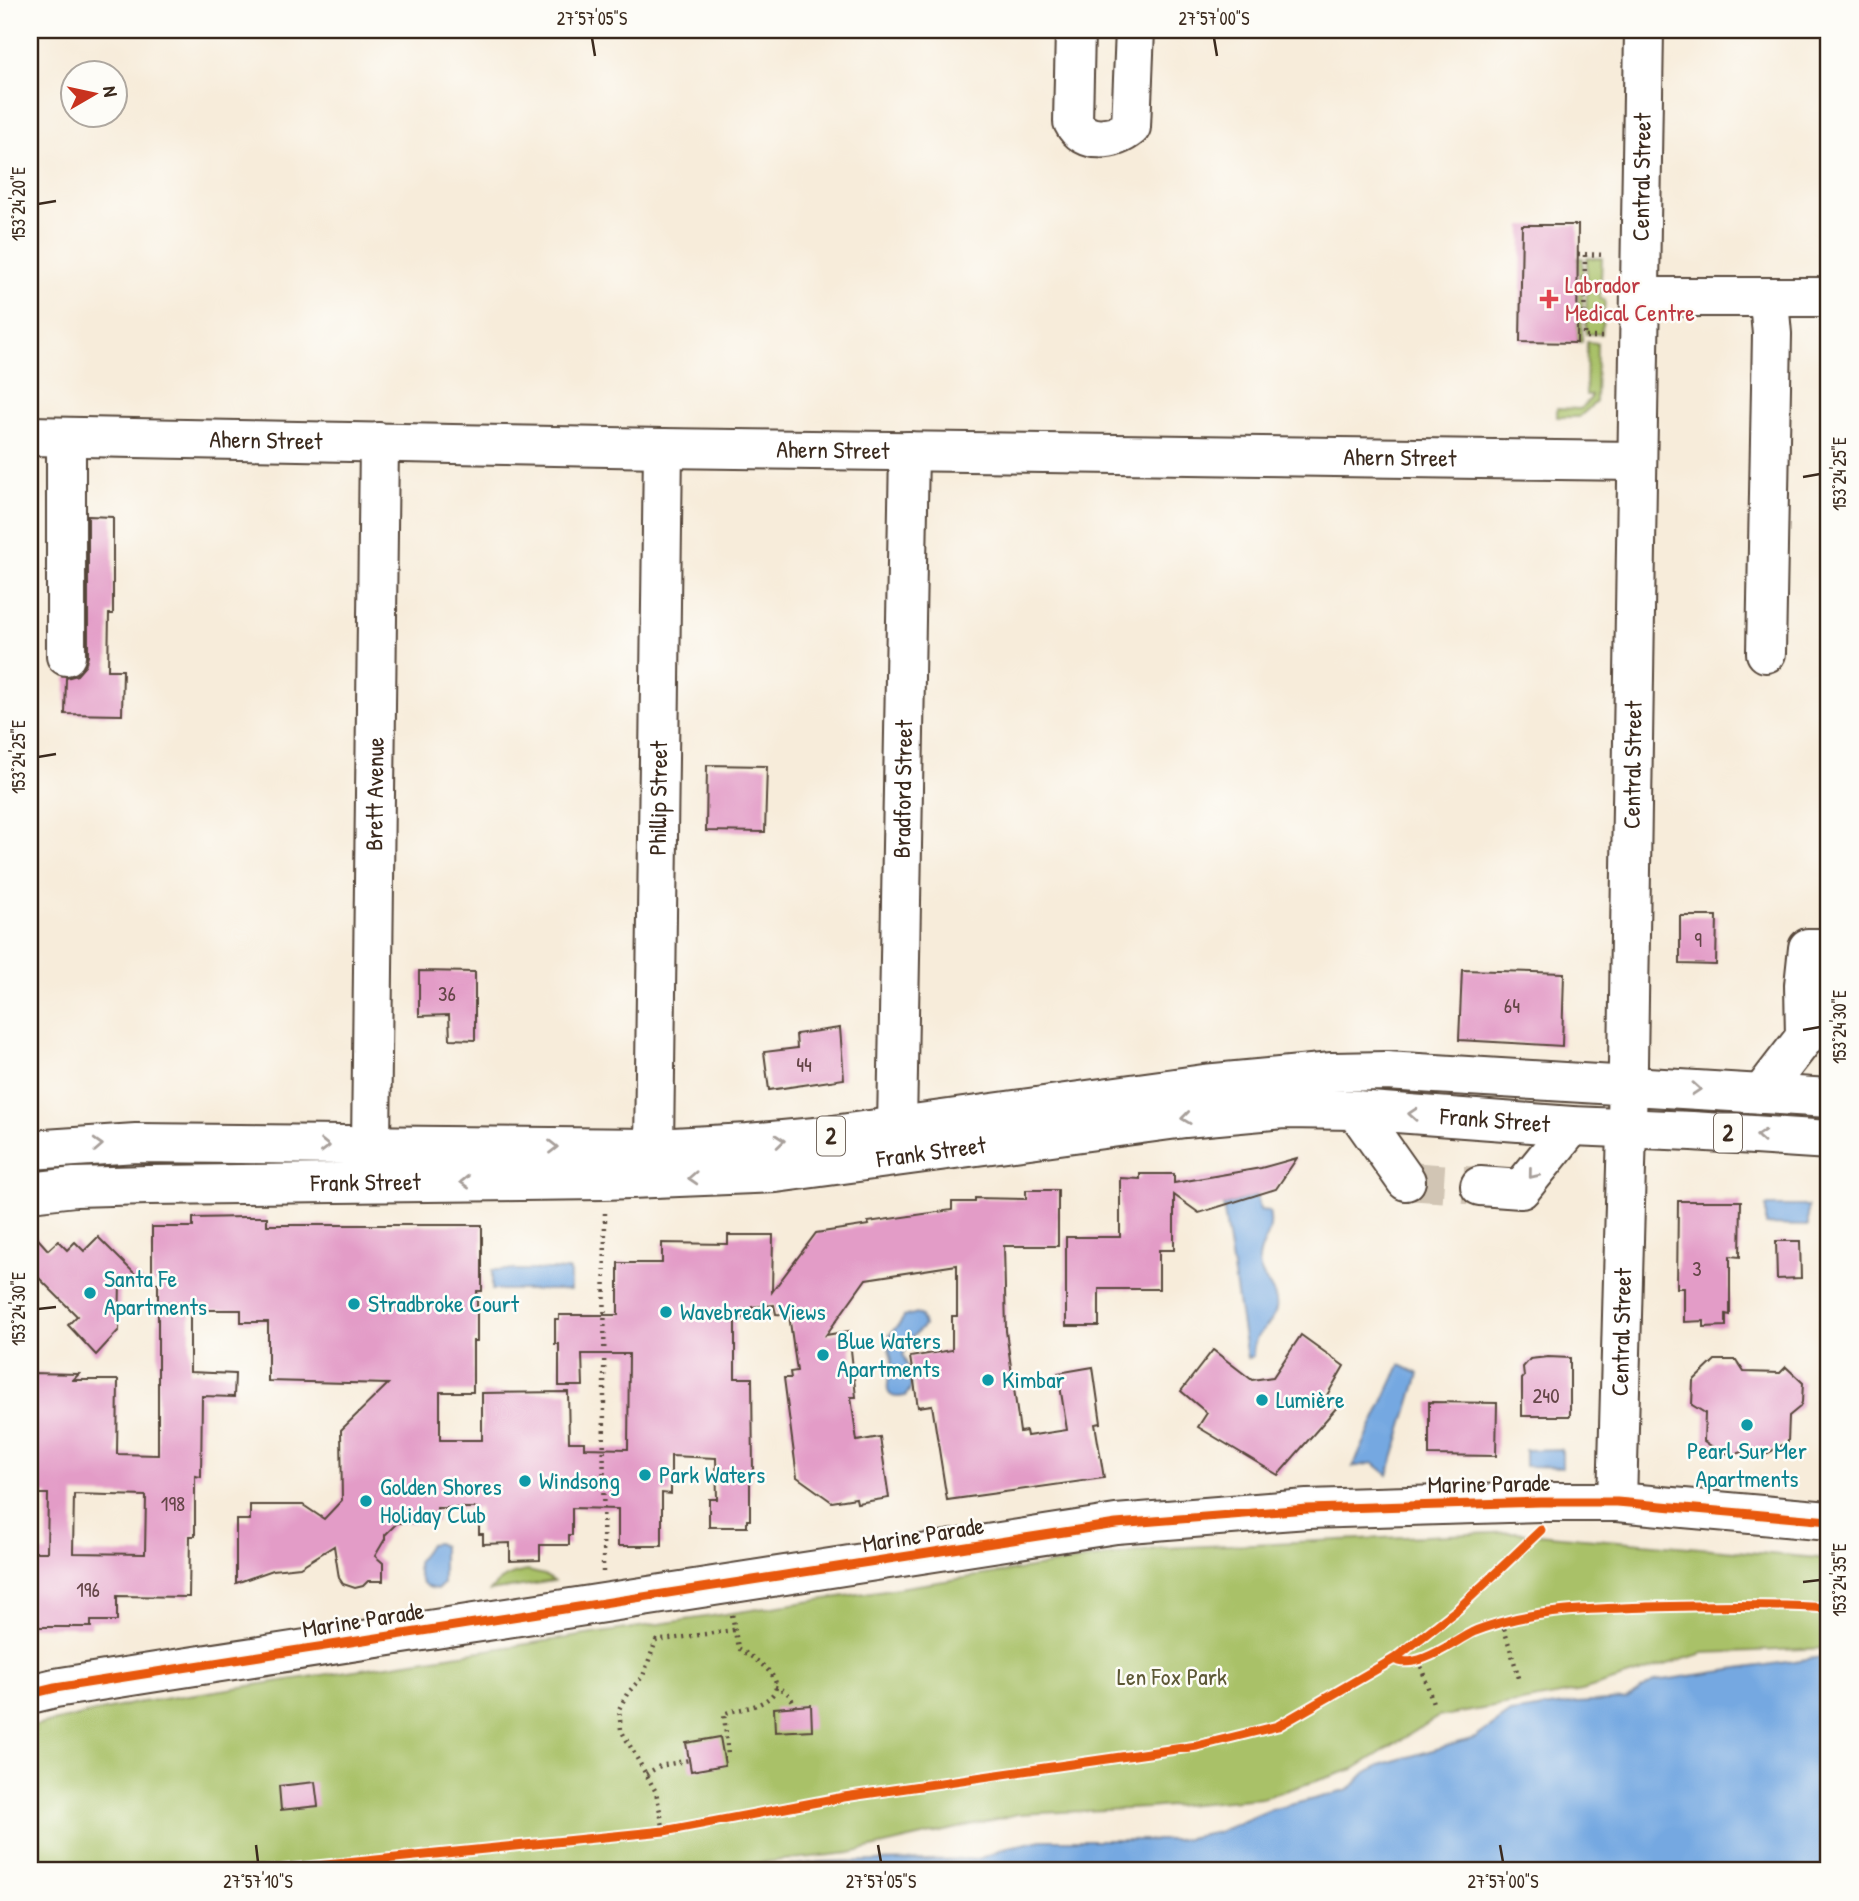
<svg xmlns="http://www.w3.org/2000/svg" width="1859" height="1901" font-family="'Patrick Hand',sans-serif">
	<rect width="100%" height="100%" fill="#fdfcf7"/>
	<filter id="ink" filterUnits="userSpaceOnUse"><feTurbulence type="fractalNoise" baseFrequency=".0143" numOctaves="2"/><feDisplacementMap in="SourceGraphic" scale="14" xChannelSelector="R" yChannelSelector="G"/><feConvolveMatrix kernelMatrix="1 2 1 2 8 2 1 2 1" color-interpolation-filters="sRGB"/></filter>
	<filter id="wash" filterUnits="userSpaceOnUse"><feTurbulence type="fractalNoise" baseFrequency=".00686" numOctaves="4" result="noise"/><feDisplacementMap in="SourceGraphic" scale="28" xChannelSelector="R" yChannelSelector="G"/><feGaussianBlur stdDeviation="1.57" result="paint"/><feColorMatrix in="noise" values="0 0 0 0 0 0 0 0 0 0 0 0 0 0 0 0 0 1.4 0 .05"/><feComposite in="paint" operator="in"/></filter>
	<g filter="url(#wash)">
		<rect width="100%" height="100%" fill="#f7ecda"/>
		<!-- green -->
		<g fill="#a9c167" stroke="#727642" stroke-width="2">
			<path d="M1578,258H1583L1582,342H1577Z"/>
			<path d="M1587,258H1602L1600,299L1605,300L1601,334H1586Z"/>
			<path d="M1587,342L1597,343L1596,402L1579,417H1557V408L1580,409L1591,398V395H1586Z"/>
			<path d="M1514,1532L1829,1559V1648L1703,1653L1582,1691L1438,1717L1354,1769L1262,1798L1148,1808L1018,1814L850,1853L680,1871H30V1727L136,1703L1163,1548Z"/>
			<path d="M528,1571L544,1575L554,1581L490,1591C500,1578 512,1573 528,1571Z"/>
		</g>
		<!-- water -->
		<g fill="#75a8e1" stroke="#586980" stroke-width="2">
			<path d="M1257,1195L1260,1210L1269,1211C1275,1238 1258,1243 1259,1263C1260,1281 1279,1290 1276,1309C1273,1330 1252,1328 1253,1357L1247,1358L1223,1206Z"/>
			<path d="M1766,1206H1808V1226L1766,1225Z"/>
			<rect x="492" y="1270" width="78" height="20"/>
			<path d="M917,1313L921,1316L924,1326L911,1338L903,1355C908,1369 918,1384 905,1396C876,1403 892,1373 892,1361C891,1353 887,1347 888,1339C890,1329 901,1327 903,1317Z"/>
			<path d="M1400,1365L1419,1374L1388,1475L1373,1463L1353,1467Z"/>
			<path d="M1562,1449V1467L1525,1466V1450Z"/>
			<path d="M437,1543L443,1546V1584L438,1589C423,1589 417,1578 417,1563L429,1544Z"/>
			<path d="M1829,1656V1871H742L821,1862L980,1859L1004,1848L1042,1840H1176L1218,1832L1270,1810L1349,1790L1364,1774L1380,1765L1475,1738L1511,1713L1576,1703L1625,1700L1655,1681Z"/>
		</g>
		<g id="blocks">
			<!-- building -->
			<g fill="#e39cc7" fill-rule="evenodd">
				<path d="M1522,225H1578L1577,343L1520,342Z"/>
				<path d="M88,516L113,517V614H109L108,670H123L122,715L65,714L66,678L77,675L85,666L88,656Z"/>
				<path d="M707,765L767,766L765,832L706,831Z"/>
				<path d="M1680,916H1717L1716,965L1680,964Z"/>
				<path d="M1462,970L1564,973L1562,1046L1459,1040Z"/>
				<path d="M1828,970H1829V1025H1827Z"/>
				<path d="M419,971L475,972V1040L450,1039L449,1015L419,1016Z"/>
				<path d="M840,1028L844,1079L769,1090L764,1052L797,1048L796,1034Z"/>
				<path d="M1297,1158L1276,1189L1199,1213L1174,1195V1250H1159V1289H1099V1326H1066V1237H1120V1178L1140,1179V1174H1174V1183L1261,1168Z"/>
				<path d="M1026,1190H1058V1246H1004L1006,1331L1020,1432L1026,1431L1027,1436L1067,1430L1058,1373L1093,1367L1101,1423L1095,1424L1104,1478L947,1500L932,1405L918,1407L910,1357L952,1350V1316H957V1265L866,1279L826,1335L849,1331L856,1397H851L857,1441L880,1437L889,1498L857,1503L856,1498L832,1502L797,1477L784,1378H791L790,1372L797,1371L789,1315L776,1314L774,1305L752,1307V1314H744V1318H735V1378H752L753,1473H750V1520H747V1527H709V1499H717L716,1458L671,1456V1494L662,1493V1546H618V1509L572,1508V1535H569V1545H540V1560L510,1561V1543L483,1544V1534H479V1508H437V1522L397,1523L385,1535V1539L375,1556L383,1563V1581H368L363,1586L355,1588L343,1584L339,1578L334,1546L300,1567L273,1570L236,1583V1520H250V1505H303L324,1519L342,1500L341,1430L388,1384L268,1381V1322H241V1310H190V1372L235,1374L234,1397L202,1396L201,1477L195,1476V1536H190L189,1597L117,1596V1621H91V1627H30V1552H47L48,1494H30V1373L79,1374L73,1380H118L117,1454L158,1455V1283H152V1227H193V1218L245,1217H267V1225H482V1291H477V1341H473V1392H440V1440H482V1393L568,1392L569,1442H584V1448L628,1449L629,1354H582L583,1386H559V1344H555V1319H559V1315H618V1263H662V1243L728,1244V1235H773L772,1292L816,1233L869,1225L868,1222L952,1210V1202H975V1198L1026,1199ZM74,1494L146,1496L145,1554L73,1553Z"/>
				<path d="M1678,1201H1741L1740,1257L1730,1256V1315L1726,1314V1326L1704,1327V1321L1684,1322V1288H1677Z"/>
				<path d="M30,1230L48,1250L58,1241L67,1250L75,1242L84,1251L98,1237L144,1283L120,1282L119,1330L96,1355L68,1325L77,1316L30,1269Z"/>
				<path d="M1776,1241H1800L1801,1278L1777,1279Z"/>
				<path d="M1301,1335L1344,1366L1327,1395L1338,1406L1278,1475L1198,1427L1207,1413L1181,1391L1213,1350L1252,1380L1273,1377Z"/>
				<path d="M1548,1357L1570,1358V1416H1522V1379L1524,1377L1523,1367L1530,1359Z"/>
				<path d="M1715,1360H1736L1744,1372L1780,1373L1786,1367L1803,1383L1802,1402L1800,1407L1789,1416L1788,1442L1768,1453L1761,1455L1746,1451L1732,1455L1717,1450L1704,1441L1705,1413L1692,1405L1693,1381Z"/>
				<path d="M1429,1402L1497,1403L1496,1456L1429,1455Z"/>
				<path d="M811,1705L812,1730L775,1732L774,1708Z"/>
				<path d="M720,1737L725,1765L691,1771L686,1743Z"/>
				<path d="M315,1782L318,1806L281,1810L279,1786Z"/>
			</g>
		</g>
	</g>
	<g filter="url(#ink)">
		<use href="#blocks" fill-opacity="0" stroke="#57473a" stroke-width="2"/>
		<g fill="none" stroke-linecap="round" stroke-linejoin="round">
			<!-- minor-tunnel -->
			<path stroke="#d1c5b4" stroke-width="38" stroke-dasharray="38 19" stroke-linecap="butt" d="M1406,1181L1480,1186"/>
			<!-- minor casing -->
			<g stroke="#57473a" stroke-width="42">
				<g id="minor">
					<path d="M1075,30L1073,122C1084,145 1114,141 1131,127L1135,30"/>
					<path d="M1641,297H1829"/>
					<path d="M1763,297L1770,312L1772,334L1766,653"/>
					<path id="s1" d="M30,436L663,448L1637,461"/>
					<path d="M66,437V656"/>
					<path d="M1761,1094L1805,1037L1804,985L1808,948H1829"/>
					<path d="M1356,1110L1406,1181"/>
					<path id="s2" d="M897,1127L909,451"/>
					<path id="s3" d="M371,1146L379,442"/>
					<path id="s4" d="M654,1148L663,448"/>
					<path d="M1480,1186L1521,1189L1572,1126"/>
					<path id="s5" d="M1617,1502L1627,1129"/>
					<path d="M30,1694L55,1688L169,1670L1116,1524L1307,1509L1540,1502H1617L1829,1521"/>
				</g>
			</g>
			<!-- major casing -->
			<g stroke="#57473a" stroke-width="42">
				<g id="major">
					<path id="s6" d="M1627,1129L1644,30"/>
				</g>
			</g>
			<!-- highway casing -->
			<g stroke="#57473a" stroke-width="42">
				<g id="highway">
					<path d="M30,1150L136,1143L654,1148L748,1143L826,1136L1204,1084L1332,1072L1386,1071L1829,1098"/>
					<path id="s7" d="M30,1192L75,1187L148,1185L605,1180L776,1173L1185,1118L1284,1109L1356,1110L1572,1126L1692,1131L1829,1140"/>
				</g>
			</g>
			<!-- path -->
			<g stroke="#57473a" stroke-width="4.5" stroke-dasharray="2 5" stroke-linecap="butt">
				<path d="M1578,254L1605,255"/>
				<path d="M1585,255L1584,337H1604"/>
				<path d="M603,1572L605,1209"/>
				<path d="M1502,1622L1519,1678"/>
				<path d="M1419,1660L1434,1706"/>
				<path d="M775,1687C787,1690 790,1695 795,1706"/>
				<path d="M723,1756L728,1755L724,1714C736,1709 750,1709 761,1703C799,1684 755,1659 738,1648L732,1614"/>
				<path d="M646,1774L660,1766L689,1760"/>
				<path d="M664,1831L656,1792L621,1730L619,1709L627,1694L643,1676L656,1641L734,1630"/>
			</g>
			<!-- minor -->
			<use href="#minor" stroke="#fff" stroke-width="38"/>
			<!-- major -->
			<use href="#major" stroke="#fff" stroke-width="38"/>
			<!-- highway -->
			<use href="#highway" stroke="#fff" stroke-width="38"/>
			<!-- cycleway casing -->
			<g stroke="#fdfcf7" stroke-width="13">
				<g id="cycleway">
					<path d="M1394,1659C1416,1671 1453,1642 1473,1632C1482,1628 1493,1625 1503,1622C1549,1609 1599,1609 1647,1607C1708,1605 1768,1604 1829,1608"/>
					<path d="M30,1694L55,1688L169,1670L1116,1524L1307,1509L1540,1502H1617L1829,1521"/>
					<path d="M266,1871L664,1831L844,1797L1197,1746L1278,1726L1394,1659L1458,1609L1541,1530"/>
				</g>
			</g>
			<!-- cycleway -->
			<use href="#cycleway" stroke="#e8590c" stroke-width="9"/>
		</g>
		<!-- one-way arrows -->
		<defs><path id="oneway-chevron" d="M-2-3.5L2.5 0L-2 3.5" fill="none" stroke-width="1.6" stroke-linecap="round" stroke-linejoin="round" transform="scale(1.75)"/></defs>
		<g stroke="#a79f9a">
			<use href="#oneway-chevron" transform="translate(1696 1089) rotate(4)"/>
			<use href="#oneway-chevron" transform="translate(1413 1114) rotate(-176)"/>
			<use href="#oneway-chevron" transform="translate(1186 1118) rotate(173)"/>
			<use href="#oneway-chevron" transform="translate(1761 1136) rotate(-176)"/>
			<use href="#oneway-chevron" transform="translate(780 1141) rotate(-5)"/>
			<use href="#oneway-chevron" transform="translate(98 1145) rotate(-3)"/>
			<use href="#oneway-chevron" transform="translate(325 1146) rotate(1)"/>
			<use href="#oneway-chevron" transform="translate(553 1147)"/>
			<use href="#oneway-chevron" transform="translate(1533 1174) rotate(129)"/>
			<use href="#oneway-chevron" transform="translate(693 1178) rotate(177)"/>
			<use href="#oneway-chevron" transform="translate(465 1182) rotate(179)"/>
		</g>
	</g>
	<!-- ticks -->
	<path fill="none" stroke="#3b2a1e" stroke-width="2.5" d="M592,38L595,56M1214,38L1217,56M38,204L56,201M1803,477L1820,474M38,757L56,754M1803,1030L1820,1027M38,1309L56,1307M1803,1582L1820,1580M256,1845L258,1862M878,1845L881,1862M1500,1845L1503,1862"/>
	<!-- markers -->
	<path fill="#e0444e" stroke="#fdfcf7" stroke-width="2.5" d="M1545.5 288.5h7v7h7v7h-7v7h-7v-7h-7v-7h7z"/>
	<g fill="#0f9aa8" stroke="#fdfcf7" stroke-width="2.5">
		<circle cx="90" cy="1293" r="7"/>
		<circle cx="354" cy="1304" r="7"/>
		<circle cx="666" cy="1312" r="7"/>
		<circle cx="823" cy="1355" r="7"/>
		<circle cx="988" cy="1380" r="7"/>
		<circle cx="1262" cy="1400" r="7"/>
		<circle cx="1747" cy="1425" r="7"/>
		<circle cx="645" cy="1475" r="7"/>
		<circle cx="525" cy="1481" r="7"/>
		<circle cx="366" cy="1501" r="7"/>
	</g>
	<g text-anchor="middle" stroke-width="5" stroke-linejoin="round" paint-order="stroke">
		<!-- number labels -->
		<g font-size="21" fill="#654648">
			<text x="1698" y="947">9</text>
			<text x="447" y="1001">36</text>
			<text x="1512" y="1013">64</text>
			<text x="804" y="1072">44</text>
			<text x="1697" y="1276">3</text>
			<text x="1546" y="1403">240</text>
			<text x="173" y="1511">198</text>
			<text x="88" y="1597">196</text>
		</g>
		<!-- shield labels -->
		<g fill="#fdfcf7" stroke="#75695f" stroke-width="2">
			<rect x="1714" y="1113.5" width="28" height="39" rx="5"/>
			<rect x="817" y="1116.5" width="28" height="39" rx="5"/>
		</g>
		<g font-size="23" font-weight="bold" fill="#3b2a1e">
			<text x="1728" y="1141">2</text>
			<text x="831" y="1144">2</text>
		</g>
		<!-- street labels -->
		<g font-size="24" fill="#3b2a1e" stroke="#fdfcf7">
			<text dy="8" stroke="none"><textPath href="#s6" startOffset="952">Central Street</textPath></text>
			<text dy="8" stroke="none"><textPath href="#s1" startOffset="236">Ahern Street</textPath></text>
			<text dy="8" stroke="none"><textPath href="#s1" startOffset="803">Ahern Street</textPath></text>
			<text dy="8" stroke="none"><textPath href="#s1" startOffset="1370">Ahern Street</textPath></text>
			<text dy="8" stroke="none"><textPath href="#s6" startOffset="364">Central Street</textPath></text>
			<text dy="8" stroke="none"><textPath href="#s2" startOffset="338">Bradford Street</textPath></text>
			<text dy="8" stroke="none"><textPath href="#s3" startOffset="352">Brett Avenue</textPath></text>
			<text dy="8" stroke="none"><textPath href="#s4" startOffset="350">Phillip Street</textPath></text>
			<text dy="8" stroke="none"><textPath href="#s7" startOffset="1470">Frank Street</textPath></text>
			<text dy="8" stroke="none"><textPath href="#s7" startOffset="903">Frank Street</textPath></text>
			<text dy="8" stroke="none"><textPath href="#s7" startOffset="336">Frank Street</textPath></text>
			<text dy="8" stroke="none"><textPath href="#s5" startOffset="170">Central Street</textPath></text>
			<text transform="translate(1489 1484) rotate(-1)" y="8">Marine Parade</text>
			<text transform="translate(923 1535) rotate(-9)" y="8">Marine Parade</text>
			<text transform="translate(363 1620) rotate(-9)" y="8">Marine Parade</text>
		</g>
		<!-- health labels -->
		<g font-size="24" fill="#be3a42" stroke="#fdfcf7" text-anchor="start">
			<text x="1565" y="293">Labrador<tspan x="1565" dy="28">Medical Centre</tspan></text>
		</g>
		<!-- culture labels -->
		<g font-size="24" fill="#0d838f" stroke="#fdfcf7" text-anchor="start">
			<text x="104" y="1287">Santa Fe<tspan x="104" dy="28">Apartments</tspan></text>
			<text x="368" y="1312">Stradbroke Court</text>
			<text x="680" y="1320">Wavebreak Views</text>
			<text x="837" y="1349">Blue Waters<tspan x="837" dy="28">Apartments</tspan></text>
			<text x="1002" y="1388">Kimbar</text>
			<text x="1276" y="1408">Lumière</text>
			<text x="1747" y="1459" text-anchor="middle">Pearl Sur Mer<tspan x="1747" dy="28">Apartments</tspan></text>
			<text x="659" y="1483">Park Waters</text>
			<text x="539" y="1489">Windsong</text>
			<text x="380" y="1495">Golden Shores<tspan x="380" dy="28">Holiday Club</tspan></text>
		</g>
		<!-- park labels -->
		<g font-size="24" fill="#5c5734" stroke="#fdfcf7">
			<text x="1172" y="1685">Len Fox Park</text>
		</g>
	</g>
	<!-- margin -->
	<rect width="1859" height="1901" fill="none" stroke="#fdfcf7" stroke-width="77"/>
	<!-- north arrow -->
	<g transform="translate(94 94) rotate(81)"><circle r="33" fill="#fdfcf7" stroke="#afa8a0" stroke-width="2"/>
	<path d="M0-5L12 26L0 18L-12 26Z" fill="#c8321e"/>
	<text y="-10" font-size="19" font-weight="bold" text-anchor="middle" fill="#3b2a1e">N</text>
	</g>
	<rect x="38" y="38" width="1782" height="1824" fill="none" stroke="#3b2a1e" stroke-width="2.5"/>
	<g font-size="18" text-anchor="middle" fill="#3b2a1e">
		<text x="592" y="25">27°57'05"S</text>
		<text x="1214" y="25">27°57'00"S</text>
		<text transform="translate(19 204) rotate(-90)" y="6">153°24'20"E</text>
		<text transform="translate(1840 474) rotate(-90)" y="6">153°24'25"E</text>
		<text transform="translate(19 757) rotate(-90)" y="6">153°24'25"E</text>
		<text transform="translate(1840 1027) rotate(-90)" y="6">153°24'30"E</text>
		<text transform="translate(19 1309) rotate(-90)" y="6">153°24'30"E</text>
		<text transform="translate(1840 1580) rotate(-90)" y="6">153°24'35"E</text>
		<text x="258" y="1888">27°57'10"S</text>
		<text x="881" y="1888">27°57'05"S</text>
		<text x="1503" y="1888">27°57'00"S</text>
	</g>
</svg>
